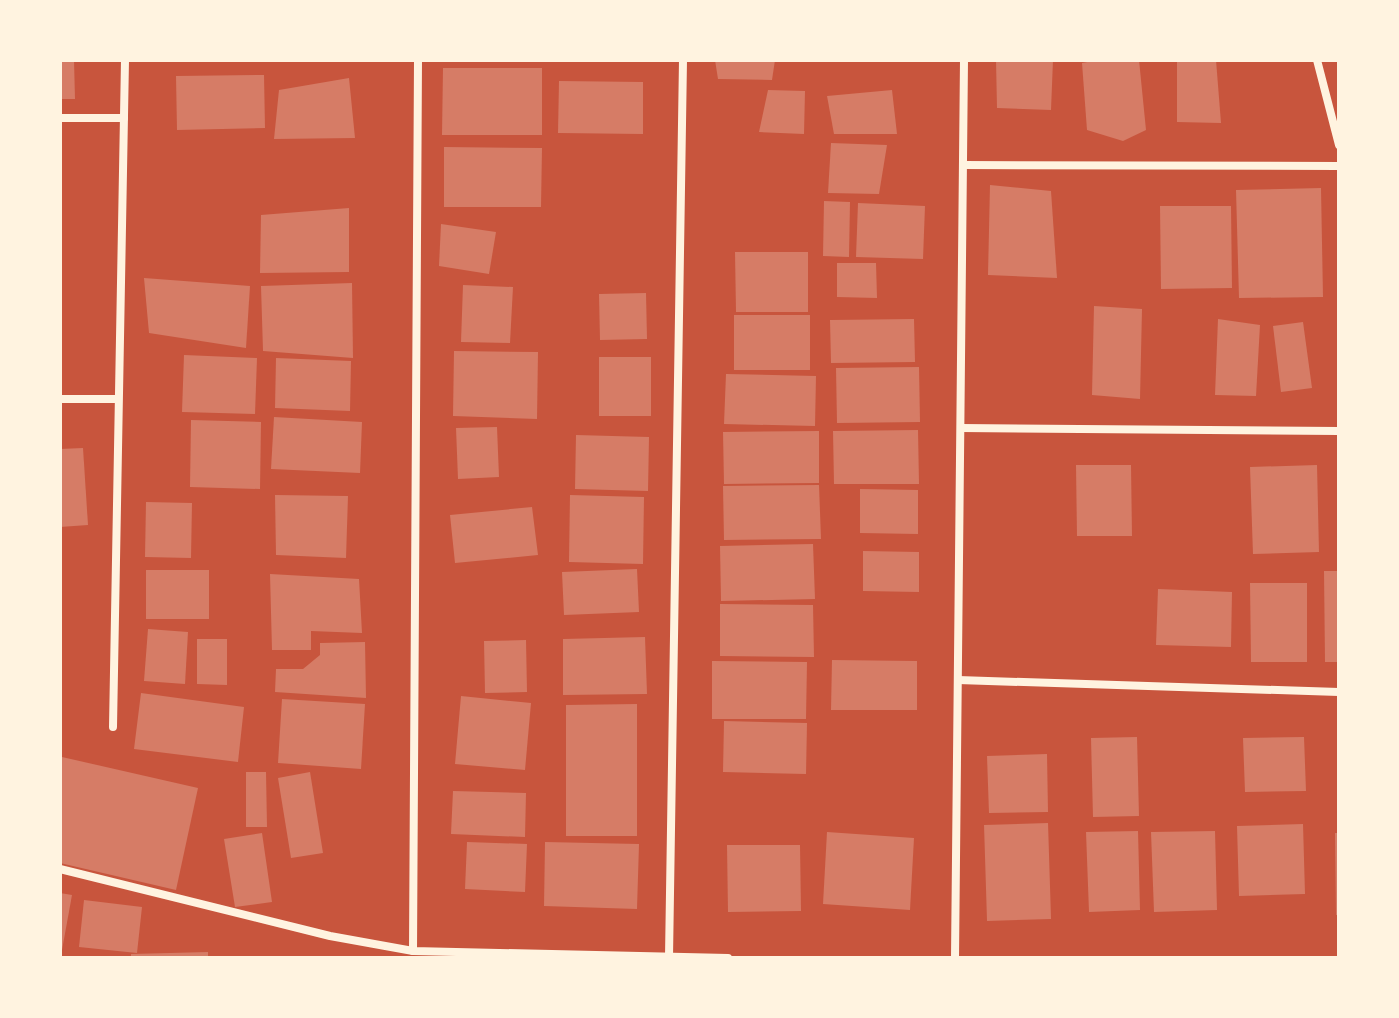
<svg xmlns="http://www.w3.org/2000/svg" width="1399" height="1018" font-family="'Noto Sans',sans-serif">
	<rect width="100%" height="100%" fill="#c8553d"/>
	<!-- building -->
	<g fill="#d67c66">
		<path d="M60,60H74L75,99H60Z"/>
		<path d="M715,60H775L772,80L718,79Z"/>
		<path d="M996,60H1053L1051,110L997,108Z"/>
		<path d="M1098,60H1139L1146,130L1123,141L1087,130L1082,63Z"/>
		<path d="M1177,60H1216L1221,123L1177,122Z"/>
		<path d="M443,68H542V135H442Z"/>
		<path d="M264,75L265,128L177,130L176,76Z"/>
		<path d="M349,78L355,138L274,139L279,90Z"/>
		<path d="M559,81L643,82V134L558,133Z"/>
		<path d="M768,90L805,91L804,134L759,132Z"/>
		<path d="M892,90L897,134H834L827,96Z"/>
		<path d="M831,143L887,145L879,194L828,193Z"/>
		<path d="M444,147L542,148L541,207H444Z"/>
		<path d="M990,185L1051,191L1057,278L988,275Z"/>
		<path d="M1321,188L1323,297L1239,298L1236,190Z"/>
		<path d="M824,201L850,202L849,257L823,256Z"/>
		<path d="M858,203L925,206L923,259L856,257Z"/>
		<path d="M1160,206H1231L1232,288L1161,289Z"/>
		<path d="M349,208V272L260,273L261,215Z"/>
		<path d="M441,224L496,232L489,274L439,266Z"/>
		<path d="M735,252H808V312H736Z"/>
		<path d="M837,263H876L877,298L837,297Z"/>
		<path d="M144,278L250,286L246,348L149,333Z"/>
		<path d="M352,283L353,358L263,351L261,286Z"/>
		<path d="M463,285L513,287L510,343L461,342Z"/>
		<path d="M646,293L647,339L600,340L599,294Z"/>
		<path d="M1094,306L1142,309L1140,399L1092,395Z"/>
		<rect x="734" y="315" width="76" height="55"/>
		<path d="M914,319L915,362L831,363L830,320Z"/>
		<path d="M1218,319L1260,325L1256,396L1215,395Z"/>
		<path d="M1303,322L1312,388L1281,392L1273,326Z"/>
		<path d="M454,351L538,352L537,419L453,416Z"/>
		<path d="M184,355L257,358L255,414L182,412Z"/>
		<rect x="599" y="357" width="52" height="59"/>
		<path d="M276,358L351,361L350,411L275,408Z"/>
		<path d="M919,367L920,422L837,423L836,368Z"/>
		<path d="M726,374L816,376L815,426L724,424Z"/>
		<path d="M274,417L362,422L360,473L271,469Z"/>
		<path d="M191,420L261,422L260,489L190,487Z"/>
		<path d="M497,427L499,477L458,479L456,428Z"/>
		<path d="M918,430L919,484H834L833,431Z"/>
		<path d="M819,431V483L724,484L723,432Z"/>
		<path d="M576,435L649,437L648,491L575,489Z"/>
		<path d="M83,448L88,525L60,527V449Z"/>
		<path d="M1076,465H1131L1132,536H1077Z"/>
		<path d="M1317,465L1319,552L1253,554L1250,467Z"/>
		<path d="M819,485L821,539L724,540L723,486Z"/>
		<path d="M860,489L918,490V534L860,533Z"/>
		<path d="M275,495L348,496L346,558L276,555Z"/>
		<path d="M570,495L644,497L643,564L569,562Z"/>
		<path d="M146,502L192,503L191,558L145,557Z"/>
		<path d="M532,507L538,555L455,563L450,515Z"/>
		<path d="M813,544L815,599L721,601L720,546Z"/>
		<path d="M863,551L919,552V592L863,591Z"/>
		<path d="M637,569L639,612L564,615L562,572Z"/>
		<rect x="146" y="570" width="63" height="49"/>
		<path d="M1324,571H1339V662H1325Z"/>
		<path d="M270,574L359,579L362,633L311,631V650H272Z"/>
		<path d="M1250,583H1307V662H1251Z"/>
		<path d="M1158,589L1232,592L1231,647L1156,645Z"/>
		<path d="M720,604L813,605L814,657L720,656Z"/>
		<path d="M148,629L188,632L185,684L144,681Z"/>
		<path d="M645,637L647,694L563,695V639Z"/>
		<path d="M197,639H227V685L197,684Z"/>
		<path d="M526,640L527,692L485,693L484,641Z"/>
		<path d="M365,642L366,698L275,692L276,669H303L320,655V643Z"/>
		<path d="M832,660L917,661V710H831Z"/>
		<path d="M712,661L807,662L806,719H712Z"/>
		<path d="M141,693L244,707L238,762L134,749Z"/>
		<path d="M461,696L531,703L525,770L455,764Z"/>
		<path d="M282,699L365,704L361,769L278,763Z"/>
		<path d="M637,704V836H566V705Z"/>
		<path d="M724,721L807,723L806,774L723,772Z"/>
		<path d="M1137,737L1139,816L1093,817L1091,738Z"/>
		<path d="M1304,737L1306,791L1245,792L1243,738Z"/>
		<path d="M1047,754L1048,812L989,813L987,756Z"/>
		<path d="M62,757L198,788L176,890L60,863V767Z"/>
		<path d="M246,772H266L267,827H246Z"/>
		<path d="M310,772L323,853L291,858L278,778Z"/>
		<path d="M453,791L526,793L525,837L451,834Z"/>
		<path d="M1048,823L1051,919L987,921L984,825Z"/>
		<path d="M1303,824L1305,894L1239,896L1237,826Z"/>
		<path d="M1138,831L1140,910L1089,912L1086,832Z"/>
		<path d="M1215,831L1217,910L1154,912L1151,832Z"/>
		<path d="M827,832L914,838L910,910L823,904Z"/>
		<path d="M262,833L272,902L235,907L224,839Z"/>
		<path d="M1335,833H1339V915H1336Z"/>
		<path d="M467,842L527,844L525,892L465,889Z"/>
		<path d="M545,842L639,844L637,909L544,906Z"/>
		<path d="M727,845H800L801,911L728,912Z"/>
		<path d="M60,893L72,895L62,950H60Z"/>
		<path d="M84,900L142,907L137,953L79,947Z"/>
		<path d="M208,952V958H131V954Z"/>
	</g>
	<g fill="none" stroke-linecap="round" stroke-linejoin="round">
		<!-- minor -->
		<g stroke="#fff3e0" stroke-width="8">
			<path d="M1317,60L1339,145"/>
			<path d="M60,118H124"/>
			<path d="M963,165L1339,166"/>
			<path d="M60,399H118"/>
			<path d="M961,428L1339,431"/>
			<path d="M958,680L1339,692"/>
			<path d="M113,727L125,60"/>
			<path d="M60,869L330,936L413,951L728,958"/>
			<path d="M413,951L418,60"/>
			<path d="M669,957L683,60"/>
			<path d="M955,958L964,60"/>
		</g>
	</g>
	<!-- border -->
	<rect width="1399" height="1018" fill="none" stroke="#fff3e0" stroke-width="124"/>
</svg>
